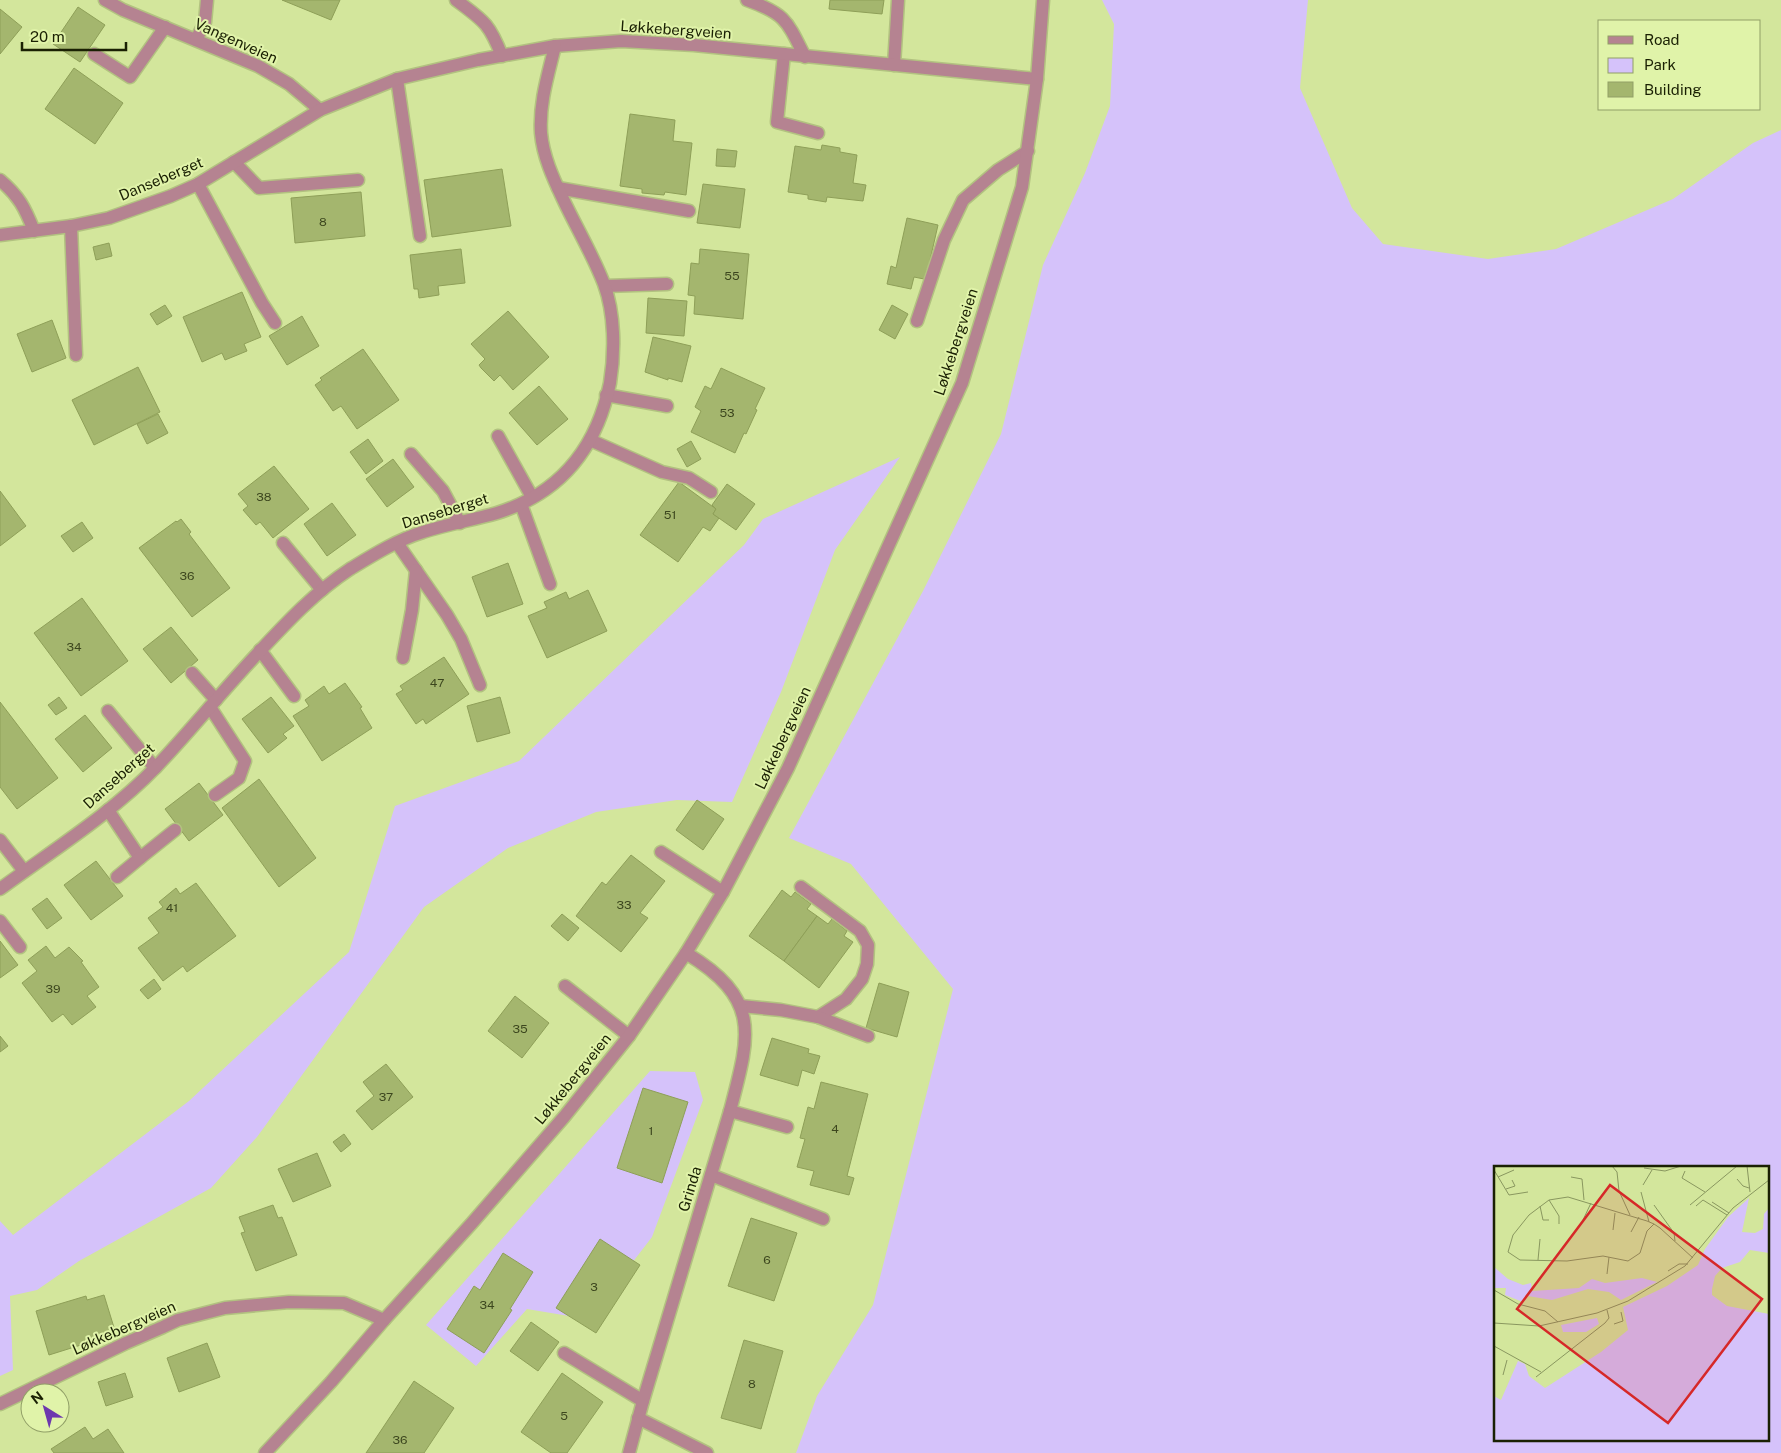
<svg xmlns="http://www.w3.org/2000/svg" width="1781" height="1453" font-family="'Public Sans',sans-serif">
	<rect width="100%" height="100%" fill="#d3e69c"/>
	<!-- green -->
	<g fill="#d5c2fa" fill-rule="evenodd">
		<path d="M1102,0H1308L1300,88L1352,208L1383,244L1488,259L1556,249L1673,199L1753,143L1781,130V1453H796L817,1396L873,1305L953,989L851,864L789,838L923,591L1001,434L1043,265L1085,173L1110,106L1114,24ZM1495,1167H1767V1439H1495Z"/>
		<path d="M900,457L835,550L781,692L732,802L677,800L596,812L508,848L424,907L257,1137L211,1188L79,1261L37,1290L10,1296L13,1370L0,1376V1221L13,1235L189,1101L349,952L395,806L519,761L744,545L763,519Z"/>
		<path d="M650,1071L695,1072L703,1100L652,1237L625,1272L575,1317L527,1309L476,1366L426,1325Z"/>
	</g>
	<!-- building -->
	<g fill="#a4b66e" stroke="#8e9f58">
		<path d="M282,0H340L331,20Z"/>
		<path d="M830,0H884L882,14L829,9Z"/>
		<path d="M78,7L105,25L80,62L53,44Z"/>
		<path d="M0,9L22,27L0,54Z"/>
		<path d="M74,68L123,103L95,144L45,109Z"/>
		<path d="M630,114L675,120L673,141L692,143L686,195L665,192L664,195L642,193V189L620,186Z"/>
		<path d="M822,145L840,148V152L857,155L853,183L866,185L863,201L827,197L826,202L808,199V195L788,192L795,146L821,150Z"/>
		<path d="M717,149L737,151L735,167L716,166Z"/>
		<path d="M502,169L511,226L432,237L424,180Z"/>
		<path d="M703,184L745,189L740,228L697,223Z"/>
		<path d="M361,192L365,236L295,243L291,198Z"/>
		<path d="M907,218L938,225L928,269H927L924,279L914,277L911,289L887,284L891,266L896,268Z"/>
		<path d="M109,243L112,256L96,260L93,247Z"/>
		<path d="M461,249L465,283L438,286L439,295L419,298L418,289H414L410,255Z"/>
		<path d="M700,249L749,254L743,319L694,314L695,296L688,295L691,263L699,264Z"/>
		<path d="M242,292L261,337L244,344L247,351L225,360L222,353L202,362L183,317Z"/>
		<path d="M648,298L687,301L684,336L646,333Z"/>
		<path d="M165,305L172,316L157,325L150,314Z"/>
		<path d="M892,305L908,314L895,339L879,330Z"/>
		<path d="M508,311L549,357L513,390L500,375L494,381L481,368L479,365L485,359L471,344Z"/>
		<path d="M302,316L319,346L287,365L269,336Z"/>
		<path d="M52,320L66,358L32,372L17,334Z"/>
		<path d="M653,337L691,346L682,382L668,378V380L645,372Z"/>
		<path d="M363,349L399,400L357,429L341,406L333,411L315,385L322,380L320,378Z"/>
		<path d="M138,367L160,412L94,445L72,400Z"/>
		<path d="M721,368L765,388L755,409L757,410L746,434L744,433L735,453L691,432L701,411L695,407L705,386L711,389Z"/>
		<path d="M539,386L568,419L537,445L509,413Z"/>
		<path d="M158,414L168,433L147,444L137,424Z"/>
		<path d="M368,439L383,461L366,474L350,452Z"/>
		<path d="M691,441L701,459L687,467L677,449Z"/>
		<path d="M393,459L414,487L387,507L366,479Z"/>
		<path d="M274,466L309,509L273,538L260,522L256,525L243,510L248,506L238,494Z"/>
		<path d="M679,482L716,509L713,514L719,518L710,531L703,527L678,562L640,535Z"/>
		<path d="M727,484L755,504L736,530L713,514L716,509L712,505Z"/>
		<path d="M0,491L26,526L0,546Z"/>
		<path d="M332,503L356,535L327,556L304,524Z"/>
		<path d="M181,519L191,532L189,534L230,588L192,617L139,548L176,521L177,522Z"/>
		<path d="M82,522L93,538L73,552L61,536Z"/>
		<path d="M508,563L523,604L487,617L472,577Z"/>
		<path d="M588,590L607,631L547,658L528,616L547,608L544,602L566,592L569,599Z"/>
		<path d="M82,598L128,661L81,696L34,633Z"/>
		<path d="M171,627L198,660L171,683L143,649Z"/>
		<path d="M444,657L469,694L426,724L423,719L416,724L396,694L403,690L400,686Z"/>
		<path d="M345,683L362,707L360,708L372,728L322,761L293,716L309,706L305,700L324,686L329,694Z"/>
		<path d="M59,697L67,708L56,715L48,705Z"/>
		<path d="M271,697L294,726L283,734L287,738L268,753L242,719Z"/>
		<path d="M500,697L510,733L477,742L467,706Z"/>
		<path d="M0,702L58,778L17,809L0,787Z"/>
		<path d="M85,715L112,748L83,772L55,739Z"/>
		<path d="M259,779L316,858L279,887L222,808Z"/>
		<path d="M199,783L223,815L189,841L165,809Z"/>
		<path d="M697,800L724,819L703,850L676,830Z"/>
		<path d="M631,855L665,881L640,913L648,918L621,952L576,916L602,882L606,885Z"/>
		<path d="M96,861L123,896L91,920L64,885Z"/>
		<path d="M196,883L236,936L187,972L183,966L163,981L138,948L159,933L148,918L163,907L159,902L176,888L180,894Z"/>
		<path d="M782,890L791,897L795,892L811,904L807,909L817,916L784,961L749,936Z"/>
		<path d="M47,898L62,918L47,929L32,909Z"/>
		<path d="M562,914L579,928L568,941L551,926Z"/>
		<path d="M817,916L828,924L832,919L847,931L844,936L853,942L819,988L784,961Z"/>
		<path d="M0,941L18,965L0,978Z"/>
		<path d="M46,946L55,958L69,947L83,961L81,962L99,987L87,996L96,1007L72,1025L63,1014L52,1022L22,983L37,971L28,960Z"/>
		<path d="M154,979L161,989L148,999L140,990Z"/>
		<path d="M879,983L909,992L897,1037L866,1028Z"/>
		<path d="M515,996L549,1023L522,1058L488,1031Z"/>
		<path d="M0,1036L8,1046L0,1052Z"/>
		<path d="M772,1038L809,1049L808,1053L820,1056L814,1074L802,1070L798,1086L760,1075Z"/>
		<path d="M386,1064L413,1097L372,1130L356,1111L374,1096L363,1082Z"/>
		<path d="M821,1082L868,1094L847,1176L854,1178L849,1195L810,1185L814,1171L797,1167L805,1139L800,1138L808,1107L814,1109Z"/>
		<path d="M643,1088L688,1102L662,1183L617,1168Z"/>
		<path d="M344,1134L351,1144L341,1152L333,1142Z"/>
		<path d="M317,1153L331,1186L293,1202L278,1169Z"/>
		<path d="M273,1205L278,1218L282,1217L297,1255L256,1271L241,1233L245,1232L239,1217Z"/>
		<path d="M751,1218L797,1233L774,1301L728,1286Z"/>
		<path d="M600,1239L640,1265L596,1333L556,1308Z"/>
		<path d="M503,1253L533,1272L510,1309L512,1310L484,1353L447,1329L474,1286L480,1290Z"/>
		<path d="M104,1295L116,1334L49,1355L36,1311L86,1296L87,1300Z"/>
		<path d="M531,1322L559,1342L538,1371L510,1351Z"/>
		<path d="M744,1340L783,1351L761,1429L721,1418Z"/>
		<path d="M207,1343L220,1377L179,1392L167,1358Z"/>
		<path d="M125,1373L133,1397L106,1406L98,1382Z"/>
		<path d="M562,1373L603,1402L567,1453H551L521,1432Z"/>
		<path d="M414,1381L454,1408L424,1453H366Z"/>
		<path d="M85,1427L93,1439L108,1429L124,1453H54L51,1449Z"/>
	</g>
	<g fill="none" stroke-linecap="round" stroke-linejoin="round">
		<!-- minor casing -->
		<g stroke="#b2c280" stroke-width="15">
			<g id="minor">
				<path d="M105,0L123,10L258,66L289,84L320,110"/>
				<path d="M456,0C484,21 489,23 502,56"/>
				<path d="M747,0C786,14 787,21 805,57"/>
				<path d="M196,40L205,22L207,0"/>
				<path d="M94,54L130,77L165,27"/>
				<path d="M784,54L777,122L818,133"/>
				<path d="M894,65L898,0"/>
				<path d="M397,79L420,236"/>
				<path d="M234,162L259,188L358,180"/>
				<path d="M0,180C19,196 25,208 34,231"/>
				<path d="M198,184L262,303L275,323"/>
				<path d="M558,188L689,211"/>
				<path d="M71,226L76,355"/>
				<path d="M0,235L71,226L109,218L171,196L198,184L320,110L397,79L478,60L555,46L621,41L694,45L1037,79"/>
				<path d="M605,286L667,284"/>
				<path d="M917,321L944,240L963,200L998,170L1028,151"/>
				<path d="M606,395L667,406"/>
				<path d="M498,436L532,497"/>
				<path d="M590,440L662,472L689,478L711,492"/>
				<path d="M411,454L443,491L460,523"/>
				<path d="M521,504L550,584"/>
				<path d="M283,543L322,590"/>
				<path d="M397,543L447,615L461,639L480,685"/>
				<path d="M260,650L294,696"/>
				<path d="M403,658L412,610L416,570"/>
				<path d="M192,673L216,700"/>
				<path d="M210,707L245,761L239,778L215,795"/>
				<path d="M108,711L155,768"/>
				<path d="M108,810L140,858L175,830"/>
				<path d="M0,840L24,871"/>
				<path d="M661,852L723,892"/>
				<path d="M117,877L140,858"/>
				<path d="M801,887L860,931L868,945L867,964L862,979L846,999L818,1017"/>
				<path d="M0,889C53,850 111,814 157,766C192,729 224,689 259,652C287,622 315,592 350,569C373,555 397,540 423,532C447,524 473,520 497,513C561,493 597,447 610,383C615,352 615,314 604,284C593,255 576,227 563,199C553,178 543,156 541,133C539,103 548,75 555,46"/>
				<path d="M0,921L20,947"/>
				<path d="M565,986L629,1036"/>
				<path d="M741,1006L781,1010L818,1017L868,1036"/>
				<path d="M730,1111L787,1127"/>
				<path d="M711,1175L823,1219"/>
				<path d="M564,1353L643,1401"/>
				<path d="M0,1404L126,1343L163,1327L178,1320L225,1308L289,1302L344,1303L384,1320"/>
				<path d="M638,1418L707,1453"/>
				<path d="M265,1453L331,1382L384,1320L472,1223L564,1117L629,1036L686,953L723,892L788,768L962,383L1022,187L1037,79L1043,0"/>
				<path d="M629,1453L643,1401L730,1111C750,1035 762,999 686,953"/>
			</g>
		</g>
		<!-- minor -->
		<use href="#minor" stroke="#b58391" stroke-width="12"/>
	</g>
	<g text-anchor="middle" stroke-width="4" stroke-linejoin="round" paint-order="stroke">
		<!-- number labels -->
		<g font-size="12" fill="#3c461e">
			<text x="323" y="226">8</text>
			<text x="732" y="280">55</text>
			<text x="727" y="417">53</text>
			<text x="264" y="501">38</text>
			<text x="670" y="519">51</text>
			<text x="187" y="580">36</text>
			<text x="74" y="651">34</text>
			<text x="437" y="687">47</text>
			<text x="624" y="909">33</text>
			<text x="172" y="912">41</text>
			<text x="53" y="993">39</text>
			<text x="520" y="1033">35</text>
			<text x="386" y="1101">37</text>
			<text x="835" y="1133">4</text>
			<text x="651" y="1135">1</text>
			<text x="767" y="1264">6</text>
			<text x="594" y="1291">3</text>
			<text x="487" y="1309">34</text>
			<text x="752" y="1388">8</text>
			<text x="564" y="1420">5</text>
			<text x="400" y="1444">36</text>
		</g>
		<!-- street labels -->
		<g font-size="15" fill="#1a2003" stroke="#e0f3a9">
			<text transform="translate(676 30) rotate(4)" y="5">Løkkebergveien</text>
			<text transform="translate(236 41) rotate(24)" y="5">Vangenveien</text>
			<text transform="translate(161 179) rotate(-23)" y="5">Danseberget</text>
			<text transform="translate(956 342) rotate(-72)" y="5">Løkkebergveien</text>
			<text transform="translate(445 511) rotate(-17)" y="5">Danseberget</text>
			<text transform="translate(783 738) rotate(-65)" y="5">Løkkebergveien</text>
			<text transform="translate(119 776) rotate(-42)" y="5">Danseberget</text>
			<text transform="translate(573 1079) rotate(-51)" y="5">Løkkebergveien</text>
			<text transform="translate(690 1189) rotate(-73)" y="5">Grinda</text>
			<text transform="translate(124 1328) rotate(-24)" y="5">Løkkebergveien</text>
		</g>
	</g>
	<!-- overview -->
	<g transform="translate(1494 1166)">
		<rect width="275" height="275" fill="#d3e69c"/>
		<path d="M255,32L248,66L261,67L269,63L270,48L275,42V87L256,84L246,96L228,102L221,110L218,123V129L233,140L275,148V275H0V230L7,234L24,195L31,198L35,210L51,222L107,186L134,164L129,141L173,120L204,99L211,83L234,51ZM0,101L14,113L29,119L37,117L38,125L85,122L98,113L111,117L148,112L163,116L127,134L115,126L94,123L58,134L34,130L29,136L11,129L12,122H0ZM103,152L105,158L92,166H69L67,159Z" fill="#d5c2fa"/>
		<path fill="none" stroke="#89975f" stroke-width="1" d="M118,0L123,6L125,25L136,49M253,0L256,26M150,2L171,5L187,0M0,4L15,29L34,26M191,5L188,12L211,26M4,11L20,4M77,11L88,13L90,34M243,13L249,20L255,22M149,19L158,4M12,23L21,20L18,14M147,26L155,56M55,34L65,50V58M218,36L235,47M160,39L180,67L181,75M196,39L243,0M46,40L49,54H55M202,40L209,34L233,49M89,54L97,37M160,58L153,65L146,87L134,95L109,90L73,95L26,94L14,86L19,69L35,49L55,34L74,31L153,55L160,58L166,62L199,92M119,64L121,47M137,66L145,51M44,94L46,73M174,105L185,98H194M113,108L115,91M0,124L24,138L51,145L64,156M0,157L45,160L103,147L134,135L191,100L239,42L275,14M120,158L129,155L127,146M0,180L47,206M9,209L13,194M42,211L111,157L115,152L113,144"/>
		<path fill="#d62828" fill-opacity="0.15" stroke="#d62828" stroke-width="2.5" d="M116,19L268,133L174,257L23,143Z"/>
		<rect width="275" height="275" fill="none" stroke="#1a2003" stroke-width="2.5"/>
	</g>
	<!-- legend -->
	<rect x="1598" y="20" width="162" height="90" fill="#e0f3a9" stroke="#919f67"/>
	<rect x="1608" y="36" width="25" height="8" fill="#b58391" stroke="#919f67"/>
	<text x="1644" y="45" font-size="15" fill="#1a2003">Road</text>
	<rect x="1608" y="58" width="25" height="15" fill="#d5c2fa" stroke="#919f67"/>
	<text x="1644" y="70" font-size="15" fill="#1a2003">Park</text>
	<rect x="1608" y="82" width="25" height="15" fill="#a4b66e" stroke="#919f67"/>
	<text x="1644" y="95" font-size="15" fill="#1a2003">Building</text>
	<!-- north arrow -->
	<g transform="translate(45 1408) rotate(323)"><circle r="24" fill="#e0f3a9" stroke="#919f67"/>
	<path d="M0-4L9 19L0 12L-9 19Z" fill="#6d37ae"/>
	<text y="-8" font-size="14" font-weight="bold" text-anchor="middle" fill="#1a2003">N</text>
	</g>
	<!-- scale -->
	<path d="M22 42v8h104v-8" fill="none" stroke="#1a2003" stroke-width="2.5"/>
	<text x="30" y="42" font-size="15" fill="#1a2003" stroke="#e0f3a9" stroke-width="4" paint-order="stroke">20 m</text>
</svg>
